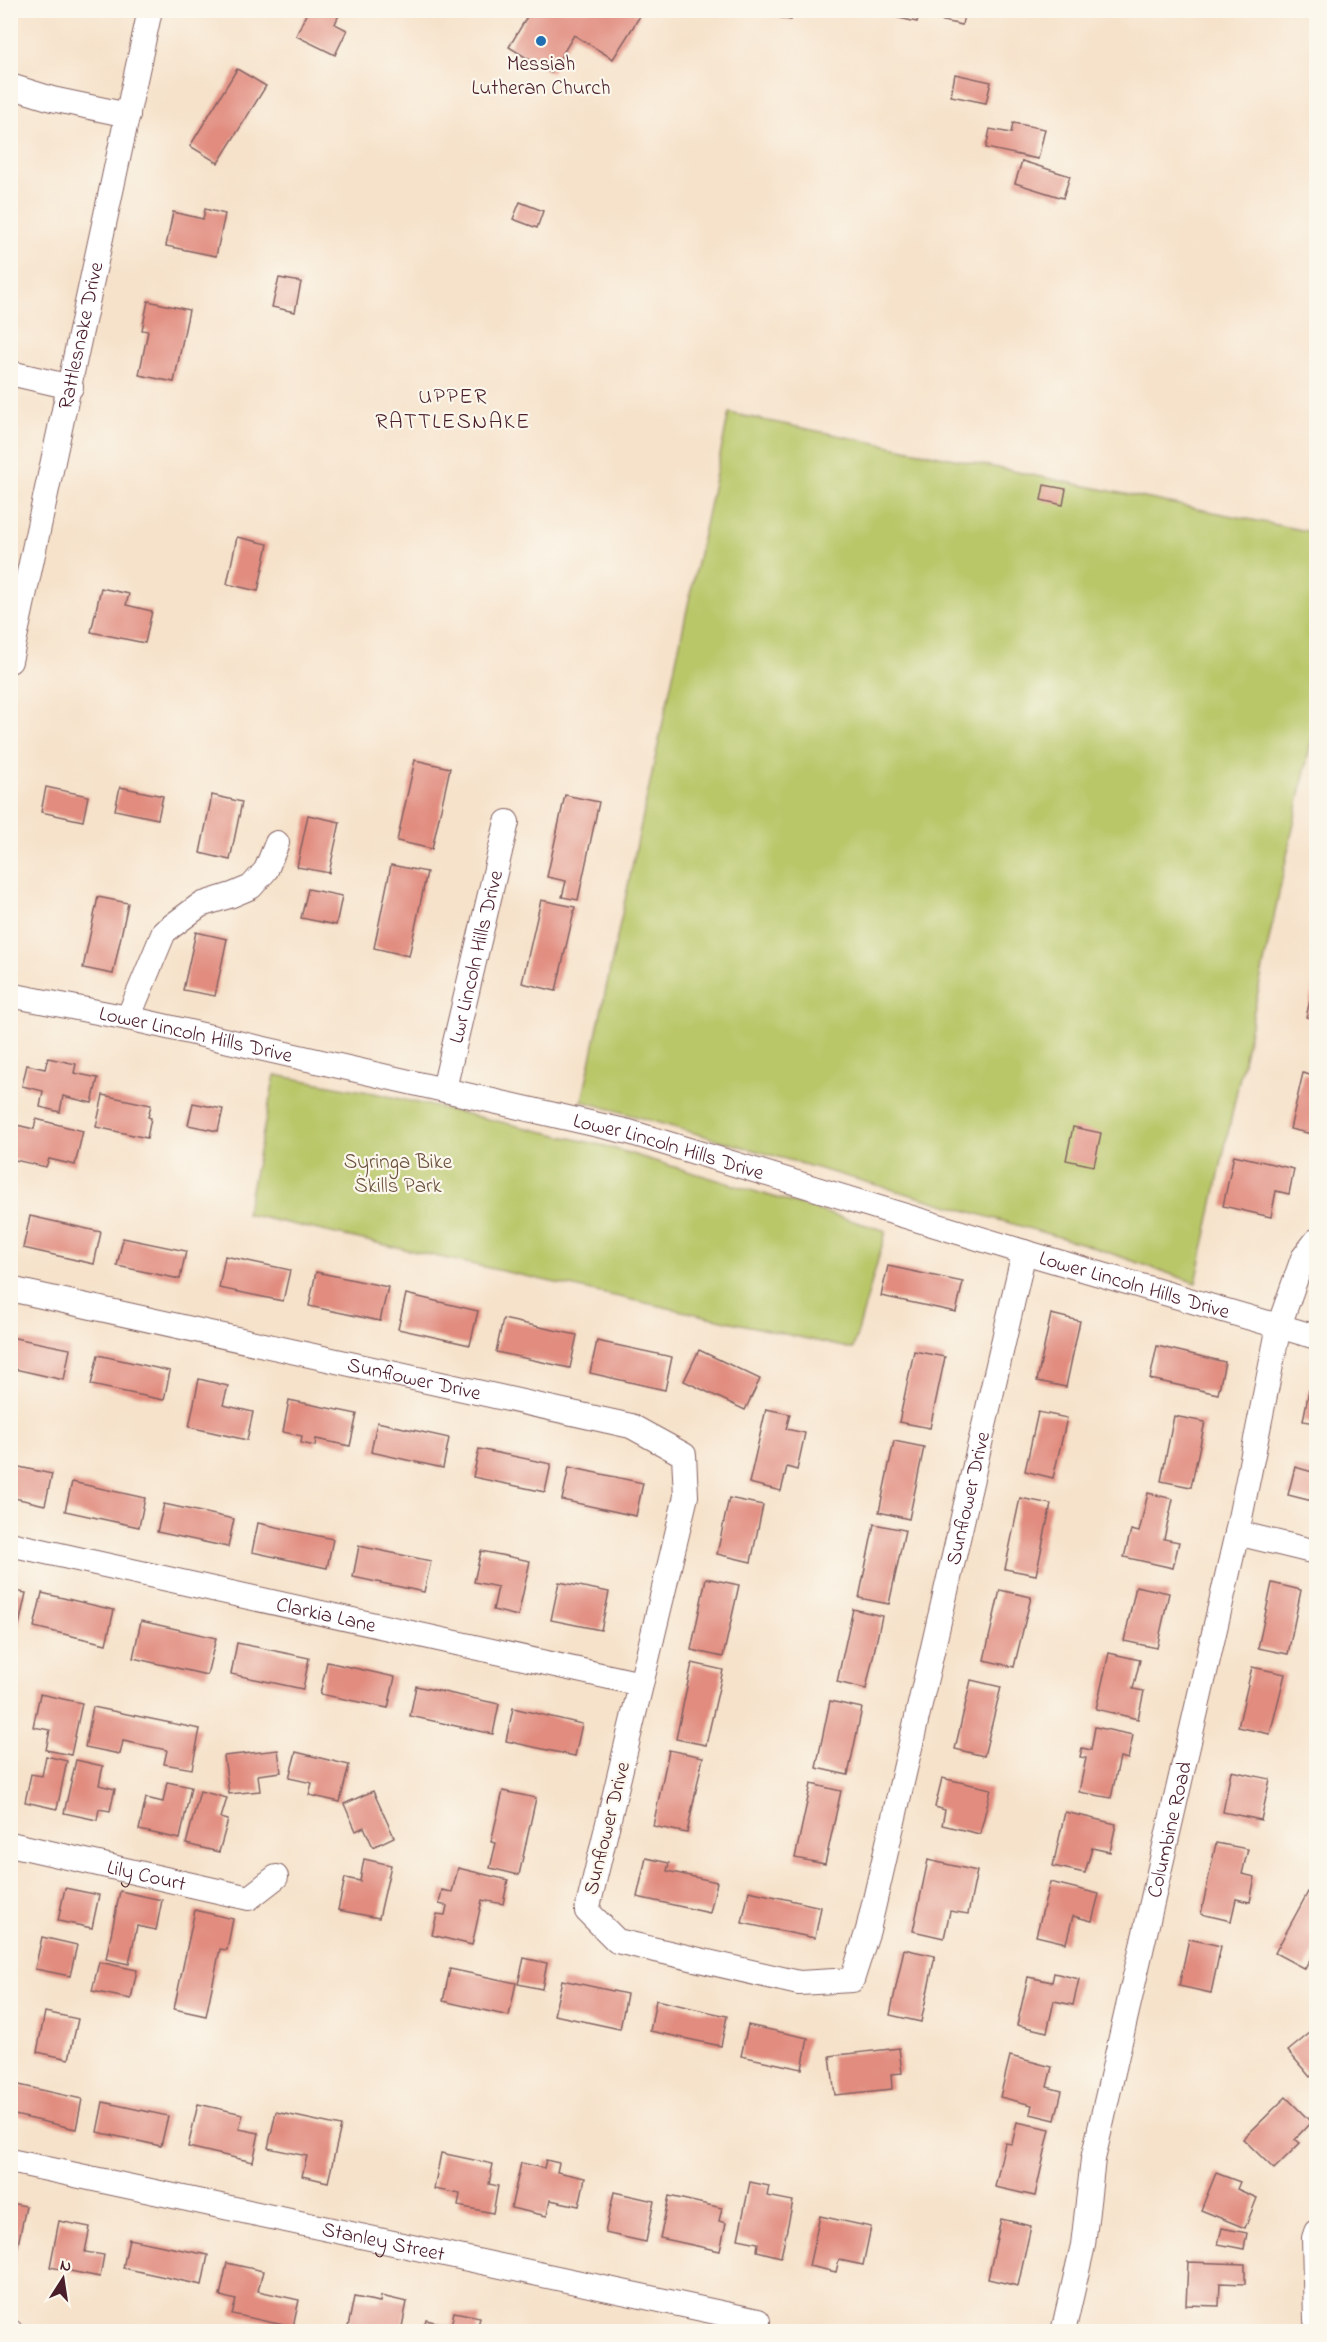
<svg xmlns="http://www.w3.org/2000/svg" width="1327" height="2342" font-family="'Indie Flower',sans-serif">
	<rect width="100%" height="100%" fill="#fbf7ec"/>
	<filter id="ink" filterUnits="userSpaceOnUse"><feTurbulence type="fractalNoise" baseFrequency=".0167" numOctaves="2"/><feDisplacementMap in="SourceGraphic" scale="12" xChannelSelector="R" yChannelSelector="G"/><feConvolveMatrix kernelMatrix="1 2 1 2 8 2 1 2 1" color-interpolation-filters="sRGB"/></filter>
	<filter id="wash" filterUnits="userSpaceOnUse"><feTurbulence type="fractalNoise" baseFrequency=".008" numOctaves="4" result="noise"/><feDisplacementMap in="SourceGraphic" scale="24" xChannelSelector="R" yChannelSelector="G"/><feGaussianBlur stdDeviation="1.35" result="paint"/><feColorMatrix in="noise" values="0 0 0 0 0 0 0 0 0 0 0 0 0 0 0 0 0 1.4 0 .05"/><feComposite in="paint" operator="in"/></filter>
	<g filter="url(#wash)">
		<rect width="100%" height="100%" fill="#f6e2ca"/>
		<!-- green -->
		<g fill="#b9c769" stroke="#82734a" stroke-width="1.5">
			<path d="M729,413L1316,533V719L1196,1283L1087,1245L582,1101Z"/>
			<path d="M275,1075L379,1094L605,1146L886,1231L853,1349L246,1214Z"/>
		</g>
		<g id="blocks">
			<!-- building -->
			<g fill="#e18c7f">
				<path d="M303,10H341L335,24L347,30L335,55L296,36L307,12Z"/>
				<path d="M531,10H631L640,16L613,59L574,35L551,73L509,47Z"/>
				<path d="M766,10H793L791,20L765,14Z"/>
				<path d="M892,10H920L917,22L890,16Z"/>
				<path d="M931,10H965L962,25L930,18Z"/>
				<path d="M237,69L266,86L218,163L190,146Z"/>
				<path d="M955,74L991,82L986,103L951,96Z"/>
				<path d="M1013,123L1045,129L1038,159L986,148L990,129L1011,133Z"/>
				<path d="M1022,161L1070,176L1063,198L1015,183Z"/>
				<path d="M520,202L543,211L537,228L513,219Z"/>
				<path d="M205,209L225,214L216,256L166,246L173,212L203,219Z"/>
				<path d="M279,278L301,282L295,312L272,307Z"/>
				<path d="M148,301L189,310L174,382L139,375L148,331L142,330Z"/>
				<path d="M1044,485L1066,489L1063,505L1041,500Z"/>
				<path d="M237,537L268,544L258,591L227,584Z"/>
				<path d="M101,588L129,594L126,605L152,611L145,643L91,632Z"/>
				<path d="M415,760L450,768L432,849L397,841Z"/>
				<path d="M46,787L88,796L83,821L41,812Z"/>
				<path d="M120,787L163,796L158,819L115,810Z"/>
				<path d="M212,795L242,802L230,860L200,853Z"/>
				<path d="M565,795L599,802L578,900L562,897L566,881L547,877Z"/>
				<path d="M308,815L340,822L329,873L297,867Z"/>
				<path d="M391,865L427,872L409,956L374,948Z"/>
				<path d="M308,889L342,896L336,925L301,918Z"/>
				<path d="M98,897L128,903L113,974L83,968Z"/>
				<path d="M541,900L575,907L556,991L522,983Z"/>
				<path d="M196,932L227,939L215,996L183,990Z"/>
				<path d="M1316,976V1019L1306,1017Z"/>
				<path d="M48,1058L76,1064L74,1073L98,1078L92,1103L63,1096L60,1112L40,1107L43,1091L22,1086L27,1065L45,1069Z"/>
				<path d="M1303,1073L1316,1077V1135L1290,1129Z"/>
				<path d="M103,1095L151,1105L148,1117L151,1118L147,1138L96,1127Z"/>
				<path d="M193,1103L223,1109L218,1131L188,1125Z"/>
				<path d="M36,1119L83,1131L75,1165L49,1159L46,1167L10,1159L12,1124L34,1129Z"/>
				<path d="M1073,1127L1101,1133L1094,1166L1066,1160Z"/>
				<path d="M1234,1155L1294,1169L1289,1194L1276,1191L1271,1217L1223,1206Z"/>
				<path d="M30,1216L101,1232L94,1264L23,1248Z"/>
				<path d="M123,1238L186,1251L180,1279L117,1266Z"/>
				<path d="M225,1256L290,1270L283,1301L219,1288Z"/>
				<path d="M888,1266L963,1282L956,1312L881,1296Z"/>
				<path d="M316,1272L388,1287L380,1321L309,1306Z"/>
				<path d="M406,1294L478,1311L470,1345L398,1329Z"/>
				<path d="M1051,1314L1080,1321L1066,1387L1037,1381Z"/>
				<path d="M503,1319L577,1335L570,1368L496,1352Z"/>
				<path d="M10,1337L70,1349L64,1380L10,1368Z"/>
				<path d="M597,1341L672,1357L665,1390L590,1373Z"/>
				<path d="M1157,1346L1225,1362L1218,1394L1150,1379Z"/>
				<path d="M699,1350L760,1379L745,1410L684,1381Z"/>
				<path d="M914,1351L945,1357L930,1428L899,1422Z"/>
				<path d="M98,1355L170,1371L164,1400L91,1385Z"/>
				<path d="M199,1379L228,1386L223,1405L253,1412L247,1440L189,1427Z"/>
				<path d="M1309,1390L1316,1392V1423L1303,1421Z"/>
				<path d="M289,1400L357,1414L350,1446L316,1439L315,1446L301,1443L302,1436L283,1432Z"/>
				<path d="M766,1409L790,1414L786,1429L805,1433L797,1470L787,1467L781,1491L749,1483Z"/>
				<path d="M1038,1412L1067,1418L1053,1478L1025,1471Z"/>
				<path d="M1174,1416L1205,1422L1191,1487L1161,1481Z"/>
				<path d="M377,1422L449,1438L443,1468L371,1452Z"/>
				<path d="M894,1441L924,1447L909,1519L879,1512Z"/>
				<path d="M479,1449L551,1464L545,1492L473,1477Z"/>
				<path d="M10,1465L52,1474L45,1505L10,1497Z"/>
				<path d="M569,1467L643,1483L636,1516L562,1500Z"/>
				<path d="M1295,1467L1316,1473V1502L1288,1495Z"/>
				<path d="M72,1482L145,1498L139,1527L65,1511Z"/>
				<path d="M1148,1493L1173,1499L1164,1539L1179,1542L1173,1568L1124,1557L1131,1530L1139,1532Z"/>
				<path d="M729,1498L763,1505L751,1562L717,1554Z"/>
				<path d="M1020,1498L1051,1504L1036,1575L1005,1569Z"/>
				<path d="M164,1504L234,1519L228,1547L157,1532Z"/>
				<path d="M258,1523L333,1539L327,1568L252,1552Z"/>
				<path d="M874,1524L905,1530L889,1604L859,1598Z"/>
				<path d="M359,1546L431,1561L424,1592L353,1577Z"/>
				<path d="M481,1551L530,1561L518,1616L493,1610L498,1587L474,1582Z"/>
				<path d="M706,1578L739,1585L723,1657L691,1650Z"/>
				<path d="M559,1582L609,1592L601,1630L551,1620Z"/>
				<path d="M1272,1583L1301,1590L1288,1654L1258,1648Z"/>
				<path d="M1136,1586L1169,1593L1157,1648L1124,1641Z"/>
				<path d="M10,1590L26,1593L19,1625L10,1623Z"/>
				<path d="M1000,1590L1031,1597L1014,1667L984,1660Z"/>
				<path d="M42,1593L114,1610L106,1644L34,1627Z"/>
				<path d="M853,1609L882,1616L866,1689L837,1682Z"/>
				<path d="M141,1621L216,1638L207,1675L133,1658Z"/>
				<path d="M237,1643L309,1658L303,1689L231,1674Z"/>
				<path d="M1109,1653L1140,1660L1133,1689L1144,1691L1138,1719L1096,1709Z"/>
				<path d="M327,1662L395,1677L388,1708L320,1694Z"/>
				<path d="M692,1663L723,1670L706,1745L676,1739Z"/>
				<path d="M1252,1667L1285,1674L1270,1734L1238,1727Z"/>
				<path d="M971,1680L1001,1687L984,1756L955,1749Z"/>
				<path d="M416,1686L499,1704L493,1734L410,1716Z"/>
				<path d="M40,1694L82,1703L71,1755L46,1750L50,1730L33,1727Z"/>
				<path d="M830,1701L862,1708L848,1775L816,1768Z"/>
				<path d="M93,1707L200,1729L192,1769L164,1764L167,1750L123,1741L120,1754L85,1747Z"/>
				<path d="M513,1708L582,1724L575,1756L506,1741Z"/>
				<path d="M1095,1727L1133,1735L1128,1759L1120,1757L1111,1798L1079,1792L1086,1758L1080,1757L1082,1748L1091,1750Z"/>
				<path d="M278,1750L281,1772L258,1775L260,1791L229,1794L224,1756Z"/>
				<path d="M669,1750L703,1757L687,1833L653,1826Z"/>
				<path d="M296,1752L349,1765L340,1802L309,1795L312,1783L289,1778Z"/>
				<path d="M46,1756L67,1761L57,1809L25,1802L31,1774L42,1776Z"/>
				<path d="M76,1760L103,1766L99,1785L115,1789L110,1811L99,1809L97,1820L64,1813Z"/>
				<path d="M1231,1771L1270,1779L1261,1820L1223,1812Z"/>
				<path d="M942,1778L991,1789L980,1834L942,1825L945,1810L935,1807Z"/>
				<path d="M167,1782L191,1787L180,1839L139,1830L146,1798L163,1802Z"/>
				<path d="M811,1784L841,1791L825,1864L795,1858Z"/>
				<path d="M200,1791L227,1798L221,1818L228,1820L219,1852L186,1844Z"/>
				<path d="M373,1791L394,1837L373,1847L364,1827L356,1831L344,1804Z"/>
				<path d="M503,1791L536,1798L519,1875L490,1868L496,1843L491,1842Z"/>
				<path d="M1065,1812L1116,1824L1110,1852L1092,1848L1085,1873L1053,1866Z"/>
				<path d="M1216,1843L1248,1849L1242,1874L1255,1877L1250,1902L1236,1899L1231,1921L1201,1914Z"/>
				<path d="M646,1858L669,1863L667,1871L717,1882L710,1913L637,1897Z"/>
				<path d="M364,1859L391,1865L379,1918L338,1910L345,1878L360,1881Z"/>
				<path d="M928,1860L977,1871L968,1914L950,1911L944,1938L913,1931Z"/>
				<path d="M458,1868L508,1880L503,1904L482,1900L472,1945L432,1935L437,1914L445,1915L447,1906L439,1904L442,1890L452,1892Z"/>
				<path d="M1050,1882L1099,1894L1092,1921L1073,1916L1066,1943L1036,1936Z"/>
				<path d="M65,1888L99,1895L92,1928L58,1921Z"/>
				<path d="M120,1891L162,1900L156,1930L137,1926L129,1964L106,1959Z"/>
				<path d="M749,1891L821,1907L815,1938L742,1923Z"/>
				<path d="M1308,1892L1316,1897V1948L1305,1969L1275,1953Z"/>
				<path d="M195,1910L233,1919L227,1950L220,1949L206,2016L174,2009Z"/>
				<path d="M42,1937L77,1945L70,1976L35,1969Z"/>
				<path d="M1189,1939L1221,1946L1211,1993L1179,1986Z"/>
				<path d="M904,1949L935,1956L921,2022L890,2015Z"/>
				<path d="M524,1958L547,1963L542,1989L518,1984Z"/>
				<path d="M99,1962L137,1970L131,1999L92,1991Z"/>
				<path d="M450,1969L516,1983L509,2016L443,2001Z"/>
				<path d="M1054,1973L1079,1979L1073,2005L1054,2001L1047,2032L1017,2025L1028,1977L1052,1982Z"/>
				<path d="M562,1980L627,1994L620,2029L554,2015Z"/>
				<path d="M656,2000L727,2016L721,2046L650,2031Z"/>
				<path d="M45,2012L78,2019L69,2059L37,2052Z"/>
				<path d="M748,2025L808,2038L802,2069L741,2056Z"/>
				<path d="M1316,2028V2072L1310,2077L1288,2051Z"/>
				<path d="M899,2048L902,2073L891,2074L892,2089L835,2095L830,2056Z"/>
				<path d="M1010,2056L1052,2067L1047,2087L1062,2091L1055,2120L1030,2114L1032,2105L1000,2097Z"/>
				<path d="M10,2083L82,2099L76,2129L10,2114Z"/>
				<path d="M1286,2097L1311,2122L1295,2139L1300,2143L1274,2169L1243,2139Z"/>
				<path d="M103,2102L168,2116L161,2146L97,2132Z"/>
				<path d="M198,2104L243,2114L239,2129L259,2133L253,2162L188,2147Z"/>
				<path d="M276,2112L341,2126L328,2182L302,2176L307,2156L268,2148Z"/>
				<path d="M1017,2122L1050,2129L1035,2196L995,2187L1005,2143L1012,2144Z"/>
				<path d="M441,2153L493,2164L489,2184L498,2186L493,2213L458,2206L460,2194L434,2189Z"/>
				<path d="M546,2160L559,2163L557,2172L585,2178L579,2206L550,2200L547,2216L511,2208L521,2163L544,2168Z"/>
				<path d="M1216,2173L1240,2182L1237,2189L1257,2198L1245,2228L1201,2210Z"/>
				<path d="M750,2182L769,2186L767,2196L793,2201L781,2257L757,2251L758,2243L738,2239Z"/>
				<path d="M614,2192L654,2201L646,2242L605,2233Z"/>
				<path d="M669,2196L722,2208L719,2221L726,2223L720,2251L660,2238Z"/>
				<path d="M10,2203L26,2206L13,2269H10Z"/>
				<path d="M820,2216L871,2227L863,2265L839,2260L836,2272L809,2266Z"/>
				<path d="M1001,2219L1031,2226L1018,2286L988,2279Z"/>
				<path d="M59,2221L90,2227L85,2252L104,2255L100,2277L50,2267Z"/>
				<path d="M1222,2228L1247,2233L1244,2249L1218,2244Z"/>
				<path d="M129,2239L208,2255L202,2285L123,2268Z"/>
				<path d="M1188,2262L1245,2264V2284L1220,2283L1219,2306L1186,2305Z"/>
				<path d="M227,2263L263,2271L258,2291L299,2300L293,2327L232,2314L236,2300L220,2296Z"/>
				<path d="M381,2296L407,2302L401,2332H347L354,2297L380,2302Z"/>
				<path d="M454,2312L480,2317L477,2332H423L426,2320L451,2326Z"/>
			</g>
		</g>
	</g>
	<g filter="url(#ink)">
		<use href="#blocks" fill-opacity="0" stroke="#866363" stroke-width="1.5"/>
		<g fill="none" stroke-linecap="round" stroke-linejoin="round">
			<!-- minor casing -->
			<g stroke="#866363" stroke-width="26">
				<g id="minor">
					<path d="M10,86L52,99L128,115"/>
					<path d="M10,373L71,387"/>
					<path id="s1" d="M10,661L150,10"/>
					<path id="s2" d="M10,995L128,1018L629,1132L1024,1252L1316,1337"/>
					<path d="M128,1018L164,932L200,905L232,895L251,887L266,870L277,843"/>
					<path id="s3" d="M444,1089L507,822"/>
					<path id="s4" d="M10,1289L631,1426L684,1455L686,1496L587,1911L617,1941L799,1983L852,1980L868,1930L1024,1252"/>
					<path d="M1237,1533L1316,1552"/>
					<path id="s5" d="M10,1544L641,1684"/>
					<path id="s6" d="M10,1844L249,1898L276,1877"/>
					<path id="s7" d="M10,2161L758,2321"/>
					<path d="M1316,2232L1314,2238L1316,2321"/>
					<path d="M10,2331L11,2332"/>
					<path id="s8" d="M1063,2332L1083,2245L1093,2159L1237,1533L1279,1326L1303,1258L1316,1241"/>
				</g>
			</g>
			<!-- minor -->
			<use href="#minor" stroke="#fff" stroke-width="24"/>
		</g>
	</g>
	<!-- markers -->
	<circle fill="#1f6fb2" stroke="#fbf7ec" stroke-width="2" cx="541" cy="41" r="6"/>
	<g text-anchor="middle" stroke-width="4.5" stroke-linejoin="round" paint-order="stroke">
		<!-- poi labels -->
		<g font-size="21" fill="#4a1f2b" stroke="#fbf7ec">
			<text x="541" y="70">Messiah<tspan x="541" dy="24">Lutheran Church</tspan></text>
		</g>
		<!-- street labels -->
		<g font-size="21" fill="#4a1f2b" stroke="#fbf7ec">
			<text dy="7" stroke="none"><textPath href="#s1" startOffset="333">Rattlesnake Drive</textPath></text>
			<text dy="7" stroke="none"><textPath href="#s3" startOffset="136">Lwr Lincoln Hills Drive</textPath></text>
			<text dy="7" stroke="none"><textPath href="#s2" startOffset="190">Lower Lincoln Hills Drive</textPath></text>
			<text dy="7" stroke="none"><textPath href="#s2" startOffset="676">Lower Lincoln Hills Drive</textPath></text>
			<text dy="7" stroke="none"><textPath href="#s2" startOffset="1162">Lower Lincoln Hills Drive</textPath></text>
			<text dy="7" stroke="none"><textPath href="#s4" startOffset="414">Sunflower Drive</textPath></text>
			<text dy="7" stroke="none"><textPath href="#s4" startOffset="1942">Sunflower Drive</textPath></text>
			<text dy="7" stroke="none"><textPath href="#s5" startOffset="324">Clarkia Lane</textPath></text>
			<text transform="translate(606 1828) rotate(-76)" y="7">Sunflower Drive</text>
			<text dy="7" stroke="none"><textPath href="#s8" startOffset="514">Columbine Road</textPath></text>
			<text dy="7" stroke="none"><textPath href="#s6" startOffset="140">Lily Court</textPath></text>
			<text dy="7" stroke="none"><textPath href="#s7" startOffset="382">Stanley Street</textPath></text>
		</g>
		<!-- park labels -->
		<g font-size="21" fill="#6b513e" stroke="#fbf7ec">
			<text x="398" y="1168">Syringa Bike<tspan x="398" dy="24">Skills Park</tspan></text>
		</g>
		<!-- neighbourhood labels -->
		<g font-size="22" letter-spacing="1.5" fill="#4a1f2b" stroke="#fbf7ec">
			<text x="453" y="403">UPPER<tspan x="453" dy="25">RATTLESNAKE</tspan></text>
		</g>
	</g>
	<!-- margin -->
	<rect width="1327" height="2342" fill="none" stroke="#fbf7ec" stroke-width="36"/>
	<!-- north arrow -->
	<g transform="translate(63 2279) rotate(12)" stroke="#fbf7ec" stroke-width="4.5" paint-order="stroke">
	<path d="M0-4.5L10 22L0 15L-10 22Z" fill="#4a1f2b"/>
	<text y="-9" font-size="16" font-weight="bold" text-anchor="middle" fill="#4a1f2b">N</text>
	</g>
</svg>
